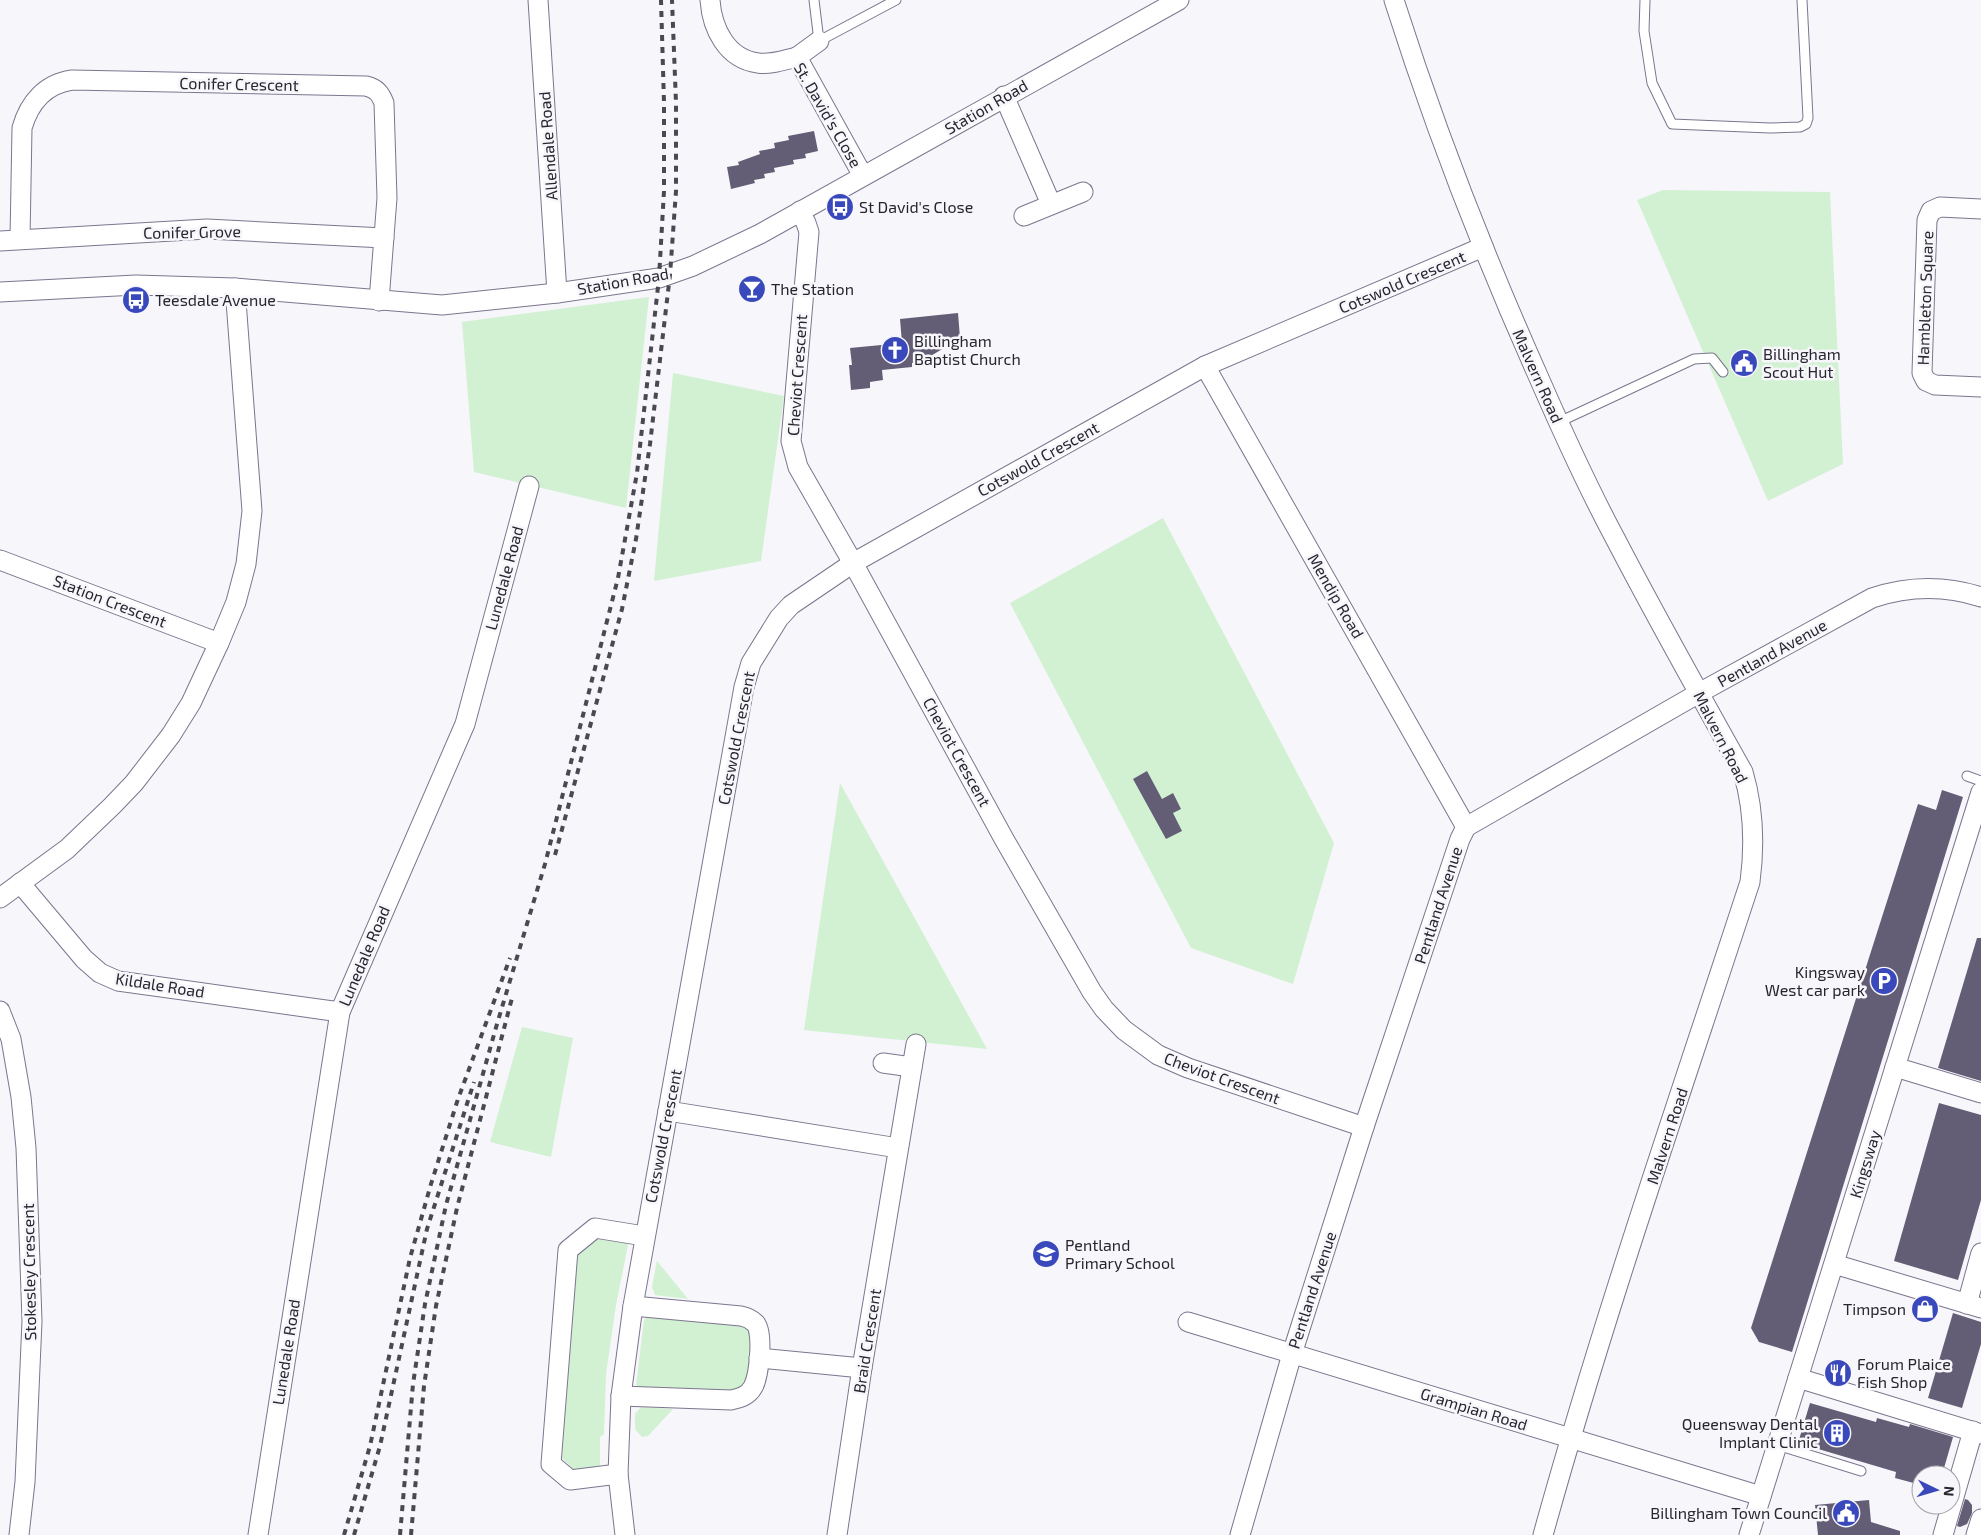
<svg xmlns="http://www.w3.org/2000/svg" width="1981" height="1535" font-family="'Exo 2',sans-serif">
	<rect width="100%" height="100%" fill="#f7f6fb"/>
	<!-- green -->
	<g fill="#d2f1d3">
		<path d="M1663,190L1830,192L1843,464L1768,501L1637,200Z"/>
		<path d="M649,297L626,508L474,472L462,322Z"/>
		<path d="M673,373L784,396L761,561L654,581Z"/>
		<path d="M1163,518L1334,843L1293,984L1191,948L1010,603Z"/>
		<path d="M840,783L987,1049L804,1030Z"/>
		<path d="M522,1027L573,1038L551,1157L490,1142Z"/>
		<path d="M600,1234L624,1239L628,1245L616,1305L606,1374L604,1434L600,1437V1468L575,1471L559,1455L575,1249Z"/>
		<path d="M657,1260V1261L688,1299L655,1295L652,1287Z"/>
		<path d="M648,1316L741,1323C753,1334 751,1342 750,1358C750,1366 751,1378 746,1384C732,1400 664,1391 642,1390L636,1385L644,1320Z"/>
		<path d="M641,1407L673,1409L648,1436L642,1437L635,1429V1414Z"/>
	</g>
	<!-- building -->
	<g fill="#635d75">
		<path d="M814,131L818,151L805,154L806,158L793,160L794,164L774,168L775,172L764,174L765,178L754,180L755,183L731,189L727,167L739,165L738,162L760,154L759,151L775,148L774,143L789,140L788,136Z"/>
		<path d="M958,313L960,338L926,359H921V363H912V367L882,370L883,380L870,382V388L851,390L849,365H852L850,348L902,343L900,319Z"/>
		<path d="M1147,771L1162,799L1173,793L1181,809L1173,813L1182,831L1166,839L1133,779Z"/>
		<path d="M1942,790L1963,797L1792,1352L1759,1342L1751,1328L1918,804L1936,810Z"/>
		<path d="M1977,938H1981V1081L1938,1068Z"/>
		<path d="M1939,1103L1981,1115V1200L1958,1280L1894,1261Z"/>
		<path d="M1953,1313L1981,1322V1344L1962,1408L1928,1398Z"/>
		<path d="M1810,1403L1876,1422L1877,1418L1909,1427L1910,1424L1953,1437L1942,1475H1921V1485L1895,1478L1896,1472L1798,1443Z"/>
		<path d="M1965,1499L1968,1500L1972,1505V1513L1967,1524L1960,1527L1957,1526Z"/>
		<path d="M1869,1500L1871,1522L1900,1531V1535H1818L1815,1505Z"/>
	</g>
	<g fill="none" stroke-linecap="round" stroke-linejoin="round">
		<!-- lane casing -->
		<g stroke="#7c758e" stroke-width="11">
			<g id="lane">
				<path d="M814,0L819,41L896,0"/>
				<path d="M1645,0L1644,31L1652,83L1672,124L1770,128L1800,127L1806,124L1808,118L1802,0"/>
				<path d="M1559,422L1694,359L1712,358L1723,372"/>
				<path d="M1967,776L1981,781"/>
				<path d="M1777,1445L1861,1471"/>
			</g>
		</g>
		<!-- street casing -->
		<g stroke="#7c758e" stroke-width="21">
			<g id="street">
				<path d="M538,0L557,293"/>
				<path d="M710,0C712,29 727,59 758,63C771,65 784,60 797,57L863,176"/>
				<path d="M1394,0C1435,129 1484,255 1539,378C1563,433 1588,488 1616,540C1657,619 1700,695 1743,772C1754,809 1755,844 1750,882C1679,1099 1604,1315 1543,1535"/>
				<path d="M797,57L819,41"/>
				<path d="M1004,96L1051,204"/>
				<path d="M1981,209L1940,207L1931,211L1927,220L1922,373L1926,381L1935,385L1981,387"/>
				<path d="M800,211L806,223L809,232L791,441L798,467L853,563L1004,839L1092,992L1104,1009L1124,1030L1158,1055L1188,1068L1364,1127"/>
				<path d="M1024,216L1083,192"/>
				<path d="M20,239L22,128C29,103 45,84 72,80L366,86C377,89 380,93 384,103L387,198L379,301"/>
				<path d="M0,241L207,229L384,238"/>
				<path d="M0,292L136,285L235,288L442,305L557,293L659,278L693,266L760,234L1179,0"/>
				<path d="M1205,366L1466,827"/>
				<path d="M0,560L219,643"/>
				<path d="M20,883L84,959L100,973L118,981L340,1012"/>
				<path d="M0,898L67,849L112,806L134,783L171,735L191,703L219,643L236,602L246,564L252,511L235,288"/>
				<path d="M0,1011L11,1039L21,1097L26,1148L32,1321L25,1482L19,1535"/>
				<path d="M883,1063L912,1067"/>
				<path d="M1895,1067L1981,1093"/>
				<path d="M668,1111L898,1148"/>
				<path d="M1834,1264L1981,1308"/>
				<path d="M1967,1304L1981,1253"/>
				<path d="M1188,1322L1761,1496"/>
				<path d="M759,1358L862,1368"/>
				<path d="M1798,1378L1981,1434"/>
				<path d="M621,1396L731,1400C740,1398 748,1396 753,1387C759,1376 764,1332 755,1323C751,1319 746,1317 741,1316L633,1306"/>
				<path d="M618,1474L570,1480L551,1464L568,1250L595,1228L644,1236"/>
				<path d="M258,1535L340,1012L465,724L529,486"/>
				<path d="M625,1535L618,1474L621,1396L633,1306L744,687L751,663L779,618L791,605L853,563L1205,366L1483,247"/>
				<path d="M837,1535L862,1368L916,1044"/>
				<path d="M1240,1535L1292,1354L1364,1127L1460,839L1466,827L1699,693L1872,598C1908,586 1944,585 1981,597"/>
				<path d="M1749,1535L1981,792"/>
				<path d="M1943,1535L1973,1431"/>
				<path d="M1976,1535L1981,1519"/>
			</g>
		</g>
		<!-- lane -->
		<use href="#lane" stroke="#fff" stroke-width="9"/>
		<!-- street -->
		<use href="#street" stroke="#fff" stroke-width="19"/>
		<!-- rail -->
		<g stroke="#4a4851" stroke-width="4" stroke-dasharray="6 6" stroke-linecap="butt">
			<path d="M555,855L622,609L636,539L650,444L670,275L676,191V103L672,0"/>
			<path d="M344,1535L370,1446L410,1258L431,1184L458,1099L510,958"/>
			<path d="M354,1535L380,1446L427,1229L474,1082"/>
			<path d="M400,1535L413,1384L425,1304L446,1205L497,1024L545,864L618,578L637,473L659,278L664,191V103L661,0"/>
			<path d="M411,1535L424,1386L436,1306L457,1208L512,998"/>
		</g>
	</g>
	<!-- icons -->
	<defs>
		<g id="bus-disc" transform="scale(1.4375)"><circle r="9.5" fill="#3948bb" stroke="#f7f6fb"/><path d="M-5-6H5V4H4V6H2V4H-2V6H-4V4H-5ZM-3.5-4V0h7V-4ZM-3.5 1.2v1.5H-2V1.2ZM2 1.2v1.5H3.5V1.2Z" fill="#fff"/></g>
		<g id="bar-disc" transform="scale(1.4375)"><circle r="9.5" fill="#3948bb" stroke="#f7f6fb"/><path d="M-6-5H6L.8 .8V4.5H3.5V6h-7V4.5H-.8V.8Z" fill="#fff"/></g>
		<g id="church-disc" transform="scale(1.4375)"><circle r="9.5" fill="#3948bb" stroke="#f7f6fb"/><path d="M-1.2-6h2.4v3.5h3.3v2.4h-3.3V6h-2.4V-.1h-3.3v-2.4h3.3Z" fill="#fff"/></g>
		<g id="civic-disc" transform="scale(1.4375)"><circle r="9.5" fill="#3948bb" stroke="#f7f6fb"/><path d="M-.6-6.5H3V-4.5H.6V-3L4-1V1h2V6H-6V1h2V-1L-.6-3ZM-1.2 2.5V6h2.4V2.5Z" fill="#fff"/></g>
		<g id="parking-disc" transform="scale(1.4375)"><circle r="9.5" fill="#3948bb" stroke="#f7f6fb"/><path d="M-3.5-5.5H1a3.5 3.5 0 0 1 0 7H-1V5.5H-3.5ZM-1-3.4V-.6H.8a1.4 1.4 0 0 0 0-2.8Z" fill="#fff"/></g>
		<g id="school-disc" transform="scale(1.4375)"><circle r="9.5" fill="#3948bb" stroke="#f7f6fb"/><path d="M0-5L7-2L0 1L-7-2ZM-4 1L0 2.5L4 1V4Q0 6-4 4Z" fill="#fff"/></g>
		<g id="shop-disc" transform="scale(1.4375)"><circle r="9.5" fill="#3948bb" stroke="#f7f6fb"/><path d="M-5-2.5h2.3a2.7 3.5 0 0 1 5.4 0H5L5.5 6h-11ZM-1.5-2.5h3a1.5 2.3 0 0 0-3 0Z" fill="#fff"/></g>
		<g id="restaurant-disc" transform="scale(1.4375)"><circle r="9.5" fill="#3948bb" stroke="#f7f6fb"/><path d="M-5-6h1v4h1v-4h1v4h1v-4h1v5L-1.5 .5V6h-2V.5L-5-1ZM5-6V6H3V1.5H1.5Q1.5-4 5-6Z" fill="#fff"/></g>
		<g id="building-disc" transform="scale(1.4375)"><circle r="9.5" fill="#3948bb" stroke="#f7f6fb"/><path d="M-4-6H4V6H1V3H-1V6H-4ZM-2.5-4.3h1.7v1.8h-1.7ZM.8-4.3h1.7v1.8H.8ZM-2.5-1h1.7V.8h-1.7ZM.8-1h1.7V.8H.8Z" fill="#fff"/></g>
	</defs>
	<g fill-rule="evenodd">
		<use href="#bus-disc" x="840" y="207"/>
		<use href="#bar-disc" x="752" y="289"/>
		<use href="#bus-disc" x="136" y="300"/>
		<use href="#church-disc" x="895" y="350"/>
		<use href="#civic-disc" x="1744" y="363"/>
		<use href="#parking-disc" x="1884" y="981"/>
		<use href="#school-disc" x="1046" y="1254"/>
		<use href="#shop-disc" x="1925" y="1309"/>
		<use href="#restaurant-disc" x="1838" y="1373"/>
		<use href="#building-disc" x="1837" y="1433"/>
		<use href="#civic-disc" x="1846" y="1513"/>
	</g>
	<g text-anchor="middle" stroke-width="5" stroke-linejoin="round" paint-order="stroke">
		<!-- street labels -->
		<g font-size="16" fill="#28252f" stroke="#f7f6fb">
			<text transform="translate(239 84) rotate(1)" y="6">Conifer Crescent</text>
			<text transform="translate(986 107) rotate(-30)" y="6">Station Road</text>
			<text transform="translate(828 115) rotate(60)" y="6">St. David's Close</text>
			<text transform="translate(548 146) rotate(-94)" y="6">Allendale Road</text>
			<text transform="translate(192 232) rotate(-1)" y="6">Conifer Grove</text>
			<text transform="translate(623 281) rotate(-10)" y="6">Station Road</text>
			<text transform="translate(1402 282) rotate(-23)" y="6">Cotswold Crescent</text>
			<text transform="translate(1925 298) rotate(-88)" y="6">Hambleton Square</text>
			<text transform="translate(797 375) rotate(-86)" y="6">Cheviot Crescent</text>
			<text transform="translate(1538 376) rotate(66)" y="6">Malvern Road</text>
			<text transform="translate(1038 459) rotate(-29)" y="6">Cotswold Crescent</text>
			<text transform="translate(504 578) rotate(-75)" y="6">Lunedale Road</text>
			<text transform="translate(1336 596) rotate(60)" y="6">Mendip Road</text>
			<text transform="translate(110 601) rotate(21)" y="6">Station Crescent</text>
			<text transform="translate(1772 653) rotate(-29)" y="6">Pentland Avenue</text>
			<text transform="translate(1721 737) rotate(63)" y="6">Malvern Road</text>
			<text transform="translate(736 738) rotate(-79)" y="6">Cotswold Crescent</text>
			<text transform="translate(957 752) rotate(61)" y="6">Cheviot Crescent</text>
			<text transform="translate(1438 905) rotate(-72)" y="6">Pentland Avenue</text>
			<text transform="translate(364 956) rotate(-67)" y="6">Lunedale Road</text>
			<text transform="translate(160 985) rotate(9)" y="6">Kildale Road</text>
			<text transform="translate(1222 1078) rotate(20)" y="6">Cheviot Crescent</text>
			<text transform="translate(663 1136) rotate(-79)" y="6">Cotswold Crescent</text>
			<text transform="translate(1667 1136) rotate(-72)" y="6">Malvern Road</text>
			<text transform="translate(1865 1164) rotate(-73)" y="6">Kingsway</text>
			<text transform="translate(29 1272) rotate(-91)" y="6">Stokesley Crescent</text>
			<text transform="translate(1312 1290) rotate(-72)" y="6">Pentland Avenue</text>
			<text transform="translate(867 1341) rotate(-81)" y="6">Braid Crescent</text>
			<text transform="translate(286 1352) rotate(-81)" y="6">Lunedale Road</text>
			<text transform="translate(1474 1409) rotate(17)" y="6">Grampian Road</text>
		</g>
		<!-- poi labels -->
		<g font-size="16" fill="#28252f" stroke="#f7f6fb" text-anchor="start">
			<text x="859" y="213">St David's Close</text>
			<text x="771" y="295">The Station</text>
			<text x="155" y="306">Teesdale Avenue</text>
			<text x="914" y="347">Billingham<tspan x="914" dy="18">Baptist Church</tspan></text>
			<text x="1763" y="360">Billingham<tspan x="1763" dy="18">Scout Hut</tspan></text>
			<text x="1865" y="978" text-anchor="end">Kingsway<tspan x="1865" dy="18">West car park</tspan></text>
			<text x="1065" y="1251">Pentland<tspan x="1065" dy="18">Primary School</tspan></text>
			<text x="1906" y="1315" text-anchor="end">Timpson</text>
			<text x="1857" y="1370">Forum Plaice<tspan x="1857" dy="18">Fish Shop</tspan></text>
			<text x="1818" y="1430" text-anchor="end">Queensway Dental<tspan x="1818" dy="18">Implant Clinic</tspan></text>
			<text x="1827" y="1519" text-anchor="end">Billingham Town Council</text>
		</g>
	</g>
	<!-- north arrow -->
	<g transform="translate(1936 1490) rotate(95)"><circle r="24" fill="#f7f6fb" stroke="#a4a2a9"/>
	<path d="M0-4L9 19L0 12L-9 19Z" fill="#3948bb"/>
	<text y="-8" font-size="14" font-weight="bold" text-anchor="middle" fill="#28252f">N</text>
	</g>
</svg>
